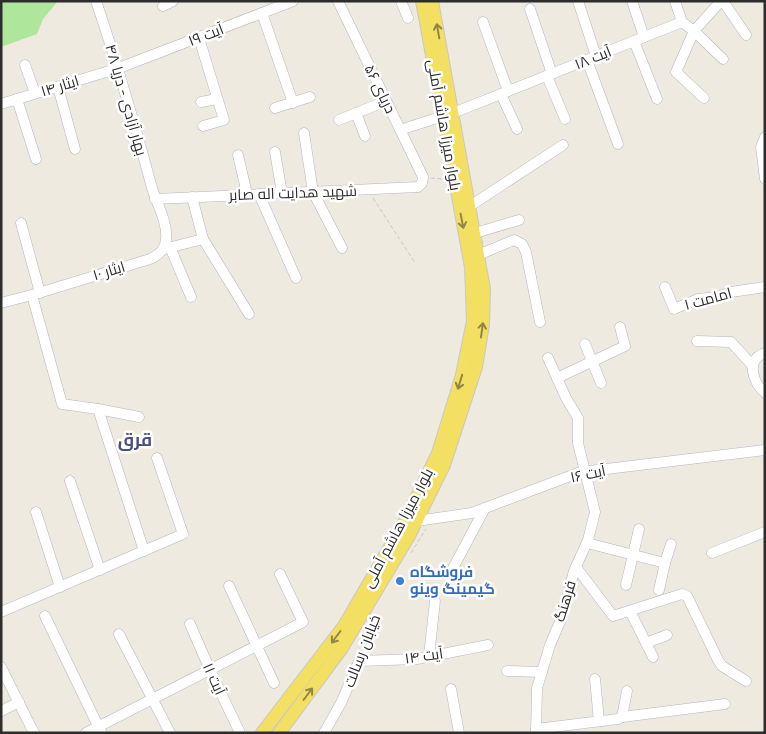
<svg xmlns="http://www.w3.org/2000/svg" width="766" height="734" font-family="Figtree,Cairo,sans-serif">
	<rect width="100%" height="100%" fill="#efeae0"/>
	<!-- green -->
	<path fill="#aee69c" d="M1,1H58L43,19L37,34L1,47Z"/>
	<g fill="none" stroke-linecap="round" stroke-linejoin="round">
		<!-- minor casing -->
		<g stroke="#b3b5c1" stroke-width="11">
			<g id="minor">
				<path d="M401,1L408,18"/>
				<path d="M578,1L596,56"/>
				<path d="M632,1L644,37"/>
				<path d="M675,1L682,22"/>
				<path d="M723,1L746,35"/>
				<path d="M163,6L173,1"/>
				<path d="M530,9L552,74"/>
				<path d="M262,13L293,103"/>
				<path d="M483,22L508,91"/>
				<path d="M682,22L694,31L723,59"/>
				<path d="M199,38L224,120L203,126"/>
				<path d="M634,41L657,99"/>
				<path d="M587,60L618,144"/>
				<path d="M25,65L35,93"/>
				<path d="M547,76L565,119"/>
				<path d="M58,87L75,149"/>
				<path d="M501,94L517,129"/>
				<path d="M704,98L676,72L694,31L721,1"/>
				<path d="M17,99L36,159"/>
				<path d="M201,102L217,99"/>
				<path d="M1,104L119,68L293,1"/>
				<path d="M275,108L310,97"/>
				<path d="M356,113L365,136"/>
				<path d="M453,113L682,22"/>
				<path d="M339,120L386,101"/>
				<path d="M400,130L443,116"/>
				<path d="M304,133L313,192L342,248"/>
				<path d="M765,137L761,147L765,179"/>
				<path d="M275,152L282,193"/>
				<path d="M238,155L247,194"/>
				<path d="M259,194L296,278"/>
				<path d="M192,197L203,239L249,314"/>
				<path d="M155,199L418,187L422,183L423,177L338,1"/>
				<path d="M470,206L563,145"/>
				<path d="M21,223L40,293"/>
				<path d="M475,233L519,220"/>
				<path d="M170,247L191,297"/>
				<path d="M164,249L203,239"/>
				<path d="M478,255L514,240L522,244L526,252L540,322"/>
				<path d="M665,287L674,309L698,299L717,297L731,292L765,287"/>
				<path d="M32,295L62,404L98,409L144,551"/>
				<path d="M1,303L32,295L150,259C159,255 165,250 166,240C168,223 157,204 152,188C135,125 117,63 96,1"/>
				<path d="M697,341L731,342L753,366"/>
				<path d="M585,344L601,383"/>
				<path d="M765,353C745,359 753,383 765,393"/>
				<path d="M557,378L625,346L620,327"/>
				<path d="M98,409L139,417"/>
				<path d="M70,481L100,570"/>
				<path d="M36,512L60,587"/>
				<path d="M416,521L472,513L581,472L765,450"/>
				<path d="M587,543L665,563L671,544"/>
				<path d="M712,553L765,532"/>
				<path d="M576,567L613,616L682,594L687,596L718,660L722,666L746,681"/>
				<path d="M451,572L485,508"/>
				<path d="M626,585L639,529"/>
				<path d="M229,586L274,683"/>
				<path d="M659,590L665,563"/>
				<path d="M630,611L653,657"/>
				<path d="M1,612L183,534L157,458"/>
				<path d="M45,616L101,732"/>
				<path d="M190,624L210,670L240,733"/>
				<path d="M119,634L170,733"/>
				<path d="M646,643L667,635"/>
				<path d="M429,656L435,601"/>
				<path d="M1,667L34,733"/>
				<path d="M507,671L542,672"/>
				<path d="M595,679L599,721"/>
				<path d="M451,689L459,733"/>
				<path d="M1,711L19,702"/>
				<path d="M622,717L725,704"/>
				<path d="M536,729L618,719L622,717L627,691"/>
				<path d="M86,733L303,622L280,574"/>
				<path d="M324,733L341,703L359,661L417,659L488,645"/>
				<path d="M536,733L537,688L550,645L562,617L574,571L588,540L595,512L578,443V418L566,398L548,358"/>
			</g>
		</g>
		<!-- major casing -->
		<g stroke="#c8c8c8" stroke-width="14">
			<g id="major">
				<path d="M262,733L344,626L405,521L438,453L462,375L473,321L471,267L422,1"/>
				<path d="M279,733L342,648L409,536L444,465L476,367L483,325L484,289L432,1"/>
			</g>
		</g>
		<!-- path -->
		<g stroke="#c8c8c8" stroke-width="1" stroke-dasharray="4 2.5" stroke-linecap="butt">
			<path d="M431,178L444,179"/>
			<path d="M373,198L415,263"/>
			<path d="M411,553L426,529"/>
			<path d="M362,651L369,623"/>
		</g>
		<!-- minor -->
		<use href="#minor" stroke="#fff" stroke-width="10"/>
		<!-- major -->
		<use href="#major" stroke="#f3df61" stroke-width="12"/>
	</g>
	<!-- one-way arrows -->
	<defs><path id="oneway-shaft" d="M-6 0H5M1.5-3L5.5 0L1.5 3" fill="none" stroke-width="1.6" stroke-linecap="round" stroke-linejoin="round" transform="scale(1.25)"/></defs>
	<g stroke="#908647">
		<use href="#oneway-shaft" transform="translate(438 31) rotate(-100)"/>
		<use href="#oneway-shaft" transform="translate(462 221) rotate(79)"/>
		<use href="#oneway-shaft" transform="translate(482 330) rotate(-82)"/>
		<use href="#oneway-shaft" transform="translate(460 382) rotate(107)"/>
		<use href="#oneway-shaft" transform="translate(336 637) rotate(127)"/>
		<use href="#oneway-shaft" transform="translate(308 694) rotate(-53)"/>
	</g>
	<!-- markers -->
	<circle fill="#3f7fe0" stroke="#fff" stroke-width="2" cx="400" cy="581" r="5"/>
	<g text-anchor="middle" stroke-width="5" stroke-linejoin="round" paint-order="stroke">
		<!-- street labels -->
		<g font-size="15" fill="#2d2d2d" stroke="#fff">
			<text transform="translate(206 35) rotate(-21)" y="5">آیت ۱۹</text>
			<text transform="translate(593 58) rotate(-22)" y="5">آیت ۱۸</text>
			<text transform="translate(60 86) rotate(-17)" y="5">ایثار ۱۴</text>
			<text transform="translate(380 89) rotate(64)" y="5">دریای ۵۶</text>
			<text transform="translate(126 100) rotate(74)" y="5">بهار آزادی - دریا ۴۸</text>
			<text transform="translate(444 125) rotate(80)" y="5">بلوار میرزا هاشم آملی</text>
			<text transform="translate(293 193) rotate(-2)" y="5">شهید هدایت اله صابر</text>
			<text transform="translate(109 271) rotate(-17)" y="5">ایثار ۱۰</text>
			<text transform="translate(708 299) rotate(-15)" y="5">امامت ۱</text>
			<text transform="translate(588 474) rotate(-12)" y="5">آیت ۱۶</text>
			<text transform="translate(398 528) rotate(-62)" y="5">بلوار میرزا هاشم آملی</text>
			<text transform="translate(565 601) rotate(-73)" y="5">فرهنگ</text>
			<text transform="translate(362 651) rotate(-69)" y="5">خیابان رسالت</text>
			<text transform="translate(424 656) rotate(-8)" y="5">آيت ۱۴</text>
			<text transform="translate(214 679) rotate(65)" y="5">آیت ۱۱</text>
		</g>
		<!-- shop labels -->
		<g font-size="15" font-weight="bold" fill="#366cbe" stroke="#fff" text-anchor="start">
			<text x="410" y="577">فروشگاه<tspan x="410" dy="17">گیمینگ وینو</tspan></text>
		</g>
		<!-- quarter labels -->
		<g font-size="18" font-weight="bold" fill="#4c5080" stroke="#fff">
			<text x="135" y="446">قرق</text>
		</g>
	</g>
	<!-- border -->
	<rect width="766" height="734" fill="none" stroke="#2d2d2d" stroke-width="5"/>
</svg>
